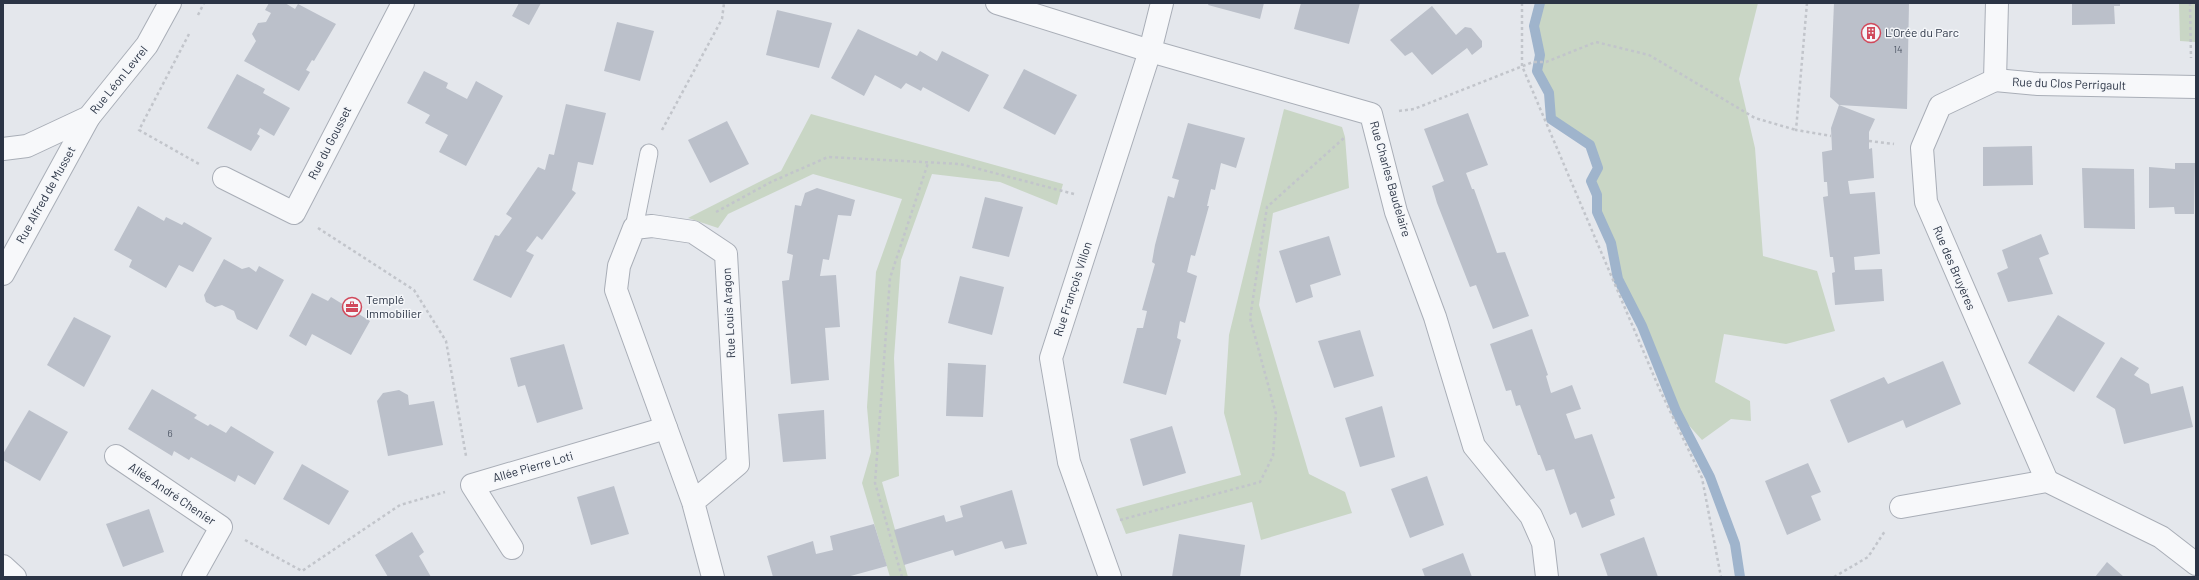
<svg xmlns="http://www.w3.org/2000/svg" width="2199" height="580" font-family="Barlow,sans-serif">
	<rect width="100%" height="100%" fill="#e4e7ec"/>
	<!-- green -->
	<g fill="#c9d6c5">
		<path d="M1540,3H1758L1739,79L1755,148L1763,256L1817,271L1835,331L1786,344L1724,334L1715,382L1750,401L1751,421L1731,419L1702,440L1676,411L1642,326L1618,279L1611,243L1597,212V195L1591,181L1598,168L1590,145L1551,119L1549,93L1537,71L1540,55L1534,26Z"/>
		<path d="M2179,3H2195V42L2180,41Z"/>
		<path d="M1284,109L1342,127L1345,137L1349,188L1273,213L1259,305L1309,474L1345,492L1352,513L1261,540L1252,502L1126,534L1116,509L1241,475L1224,413L1229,335Z"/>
		<path d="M811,114L1063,184L1057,205L1000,182L932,174L901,260L894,358L899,476L882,482L908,577H890L862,483L871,452L867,407L876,272L902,199L813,174L728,214L718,228L688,218L781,171Z"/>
	</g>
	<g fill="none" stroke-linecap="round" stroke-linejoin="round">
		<!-- stream -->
		<path stroke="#9fb4cc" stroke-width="10" d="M1540,3L1534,26L1540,55L1537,71L1549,93L1551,119L1590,145L1598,168L1591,181L1597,195V212L1611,243L1618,279L1642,326L1676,411L1710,477L1735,544L1740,577"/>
	</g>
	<!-- building -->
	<g fill="#bbc0ca">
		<path d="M269,3H285L295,9L298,4L336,24L314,61L312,60L306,70L310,72L299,91L244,61L256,41L252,34L258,23L266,22L271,13L265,10Z"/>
		<path d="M519,3H541L529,25L512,16Z"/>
		<path d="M1209,3H1264L1260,19L1208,5Z"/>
		<path d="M1301,3H1360L1349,44L1294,29Z"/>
		<path d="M1834,3H1909L1907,109L1839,105L1830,97Z"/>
		<path d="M2072,3H2120V6H2114L2115,24L2072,25Z"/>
		<path d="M1432,6L1456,35L1465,27L1471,28L1482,41V47L1472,55L1467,48L1432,75L1412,52L1405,56L1390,40Z"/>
		<path d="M777,10L832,23L819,68L766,55Z"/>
		<path d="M617,22L654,31L640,81L604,71Z"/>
		<path d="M858,29L917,56L920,51L937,61L942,51L989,75L969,112L923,87L921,91L906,83L901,89L875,75L864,96L831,78Z"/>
		<path d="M1024,69L1077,95L1055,135L1003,108Z"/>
		<path d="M424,71L448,83L446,88L467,99L476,81L503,96L466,166L439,152L448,135L425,123L430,115L407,103Z"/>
		<path d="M237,74L265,89L263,93L290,108L274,136L260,128L257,134L260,136L251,151L207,128Z"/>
		<path d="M566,104L606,113L593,165L578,162L572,190L576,193L542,240L537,236L526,251L534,255L511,298L473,280L495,235L499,236L512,218L506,214L538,167L545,170L549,154L554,155Z"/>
		<path d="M1839,105L1875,119L1869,132V149L1872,148L1874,178L1848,181L1850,194L1875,192L1880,254L1854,257L1855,270L1882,269L1884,301L1835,305L1832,273L1835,272L1833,257H1830L1823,197L1828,196L1827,182H1824L1822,152L1832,150L1831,128Z"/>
		<path d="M1468,113L1488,165L1466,173L1472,189H1474L1497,253L1505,252L1529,316L1493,329L1476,285L1470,287L1437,203L1432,186L1444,181L1424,129Z"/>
		<path d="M727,121L749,164L710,183L688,140Z"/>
		<path d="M1188,123L1245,138L1236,168L1221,163L1215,190L1211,189L1207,206H1209L1195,256L1191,255L1187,272L1197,276L1185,323L1180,321L1177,338L1181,340L1166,395L1123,383L1137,328H1143L1147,311L1142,310L1155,264L1152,262L1155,245L1168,196L1174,198L1179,180L1172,178Z"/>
		<path d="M2032,146L2033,185L1983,186V147Z"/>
		<path d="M2175,163H2195L2194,214H2175L2174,207L2149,208V167L2175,169Z"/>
		<path d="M2082,168L2134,169L2135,229L2084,228Z"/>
		<path d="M817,188L855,200L851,216L838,215L829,260L823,259L820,276L836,275L840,327L825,328L829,380L791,384L782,281L789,280L793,255L787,253L795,205L801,206L805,193Z"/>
		<path d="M985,197L1023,207L1009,257L972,248Z"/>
		<path d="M138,206L164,221L166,217L182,225L184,222L212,238L193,272L179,265L166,288L129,267L132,260L114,250Z"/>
		<path d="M2041,234L2049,254L2039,258L2053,294L2008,302L1997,273L2008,268L2002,250Z"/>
		<path d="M1329,236L1341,275L1310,285L1313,297L1296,303L1279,251Z"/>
		<path d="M224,259L242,269L249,267L256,272L259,266L284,280L257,330L237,319L234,311L222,305L215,307L206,302L204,295Z"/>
		<path d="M960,276L1004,287L992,335L948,323Z"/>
		<path d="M312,293L328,301L331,297L370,321L351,355L312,334L306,346L289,336Z"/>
		<path d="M2058,315L2105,343L2074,392L2028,363Z"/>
		<path d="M74,317L111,336L84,387L47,365Z"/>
		<path d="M1532,329L1548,375L1546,376L1551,393L1572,385L1581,409L1566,414L1575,439L1592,434L1615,498L1610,500L1615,515L1582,528L1576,512L1570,515L1554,469L1546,471L1540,455H1538L1520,405L1516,406L1511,390L1506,391L1490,344Z"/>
		<path d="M1360,330L1374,376L1334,388L1318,341Z"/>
		<path d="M564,344L583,409L537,423L525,385L518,387L510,358Z"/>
		<path d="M2121,357L2139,368L2134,375L2149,384L2151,394L2183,386L2193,427L2124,444L2115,409L2096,397Z"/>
		<path d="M1943,361L1961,404L1906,428L1903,420L1848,443L1830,400L1884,377L1888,384Z"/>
		<path d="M948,363L986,365L983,417L946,416Z"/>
		<path d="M152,389L197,415L194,418L208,426L210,424L226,433L231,426L274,452L255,485L238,475L235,482L191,457L189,460L174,451L172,456L128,429Z"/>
		<path d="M399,390L408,395L409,405L434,401L443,445L388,456L377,401L383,393Z"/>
		<path d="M1382,406L1395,457L1360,467L1345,418Z"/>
		<path d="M29,410L68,432L40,481L3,460V454Z"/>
		<path d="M824,410L826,459L783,462L778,414Z"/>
		<path d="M1172,426L1186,473L1143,486L1130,439Z"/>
		<path d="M1808,463L1821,492L1811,496L1821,520L1787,535L1765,481Z"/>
		<path d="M302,464L349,491L329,525L283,499Z"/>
		<path d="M1427,476L1444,525L1410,538L1391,489Z"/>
		<path d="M614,486L629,534L591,545L577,497Z"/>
		<path d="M1012,490L1027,544L1005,549L1002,541L955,556L953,550L904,565L894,530L944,515L946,522L963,517L960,506Z"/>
		<path d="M149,509L164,552L123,567L106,524Z"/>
		<path d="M874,524L887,566L847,577H773L767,556L813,541L816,554L833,550L830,536Z"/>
		<path d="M412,532L424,552L419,556L431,577H388L375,555Z"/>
		<path d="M1179,534L1245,545L1240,577H1172Z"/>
		<path d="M1644,537L1658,577H1608L1600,554Z"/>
		<path d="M1463,553L1472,577H1425L1422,569Z"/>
		<path d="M2107,562L2124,577H2095Z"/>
	</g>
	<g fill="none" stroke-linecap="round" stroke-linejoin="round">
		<!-- service casing -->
		<g stroke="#a9aeb7" stroke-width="19">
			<path id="service" d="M634,228L649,153"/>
		</g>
		<!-- minor casing -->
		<g stroke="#a9aeb7" stroke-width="24">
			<g id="minor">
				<path d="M997,3L1150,51L1371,114L1396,212L1435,317L1474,446L1531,516L1543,543L1547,577"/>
				<path d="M1995,80L1940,106L1922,148L1926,202L2047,481"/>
				<path d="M1995,80L2038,84L2196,87"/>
				<path d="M1995,80L1997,3"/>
				<path d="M3,149L27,146L89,117L147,45L170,3"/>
				<path d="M224,178L294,213L403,3"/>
				<path d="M3,274L89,117"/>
				<path d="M116,456L221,527L193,577"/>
				<path d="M693,502L738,464L726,254L693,232L652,226L634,228L619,266L616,290L693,502L713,577"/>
				<path d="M1901,507L2047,481L2161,537L2196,564"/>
				<path d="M512,548L472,485L666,428"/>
				<path d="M3,566L15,577"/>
				<path d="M1110,577L1069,462L1051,358L1150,51L1162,3"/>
			</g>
		</g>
		<!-- path -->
		<g stroke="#c2c5cb" stroke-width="2.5" stroke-dasharray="3 3" stroke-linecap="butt">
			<path d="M1522,3V66L1659,388L1702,478L1721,577"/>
			<path d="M1807,3L1796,130L1831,136"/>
			<path d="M2190,3L2191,58"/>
			<path d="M198,15L204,3"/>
			<path d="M189,34L139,130L199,164"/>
			<path d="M1399,111L1414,109L1533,62H1546L1596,42L1649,55L1755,118L1796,130"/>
			<path d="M662,130L722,19L724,3"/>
			<path d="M1869,141L1894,144"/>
			<path d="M716,212L771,182L828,157L960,164L1074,194"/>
			<path d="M318,228L414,290L446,341L466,456"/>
			<path d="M1120,520L1260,482L1273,456L1276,414L1250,318L1267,207L1345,137"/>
			<path d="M245,540L302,571L400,505L445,492"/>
			<path d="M902,577L875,483L890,278L928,163"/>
			<path d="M1834,577L1868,557L1885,531"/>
		</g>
		<!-- service -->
		<use href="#service" stroke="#f7f8fa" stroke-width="17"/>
		<!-- minor -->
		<use href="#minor" stroke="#f7f8fa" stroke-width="22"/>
	</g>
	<!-- icons -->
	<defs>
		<g id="building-ring" transform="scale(1)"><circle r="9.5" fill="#f4f6f9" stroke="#d1495b" stroke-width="1.5"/><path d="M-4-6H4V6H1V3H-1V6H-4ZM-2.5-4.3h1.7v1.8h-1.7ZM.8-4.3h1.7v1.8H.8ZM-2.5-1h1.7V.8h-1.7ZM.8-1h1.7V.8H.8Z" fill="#d1495b"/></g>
		<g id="office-ring" transform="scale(1)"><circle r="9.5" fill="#f4f6f9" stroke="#d1495b" stroke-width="1.5"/><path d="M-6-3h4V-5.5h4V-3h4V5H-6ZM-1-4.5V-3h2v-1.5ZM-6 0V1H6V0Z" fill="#d1495b"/></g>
	</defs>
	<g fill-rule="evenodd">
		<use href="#building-ring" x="1871" y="33"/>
		<use href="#office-ring" x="352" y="307"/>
	</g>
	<g text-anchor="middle" stroke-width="3" stroke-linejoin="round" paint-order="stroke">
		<!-- number labels -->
		<g font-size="10" fill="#4f5766">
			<text x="1898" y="53">14</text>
			<text x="170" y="437">6</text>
		</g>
		<!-- poi labels -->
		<g font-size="12" fill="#2b3445" stroke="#f4f6f9" text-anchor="start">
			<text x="1885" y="37">L'Orée du Parc</text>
			<text x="366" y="304">Templé<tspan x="366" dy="14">Immobilier</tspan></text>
		</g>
		<!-- street labels -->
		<g font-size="12" fill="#2b3445" stroke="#f4f6f9">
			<text transform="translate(119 80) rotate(-51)" y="4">Rue Léon Levrel</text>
			<text transform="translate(2069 84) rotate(2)" y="4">Rue du Clos Perrigault</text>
			<text transform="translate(330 143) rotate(-63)" y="4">Rue du Gousset</text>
			<text transform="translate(1390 179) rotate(74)" y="4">Rue Charles Baudelaire</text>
			<text transform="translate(46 195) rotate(-61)" y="4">Rue Alfred de Musset</text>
			<text transform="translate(1954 268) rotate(67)" y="4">Rue des Bruyères</text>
			<text transform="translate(1073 289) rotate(-72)" y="4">Rue François Villon</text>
			<text transform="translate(729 313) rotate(-93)" y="4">Rue Louis Aragon</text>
			<text transform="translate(533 467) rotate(-16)" y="4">Allée Pierre Loti</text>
			<text transform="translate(172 494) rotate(34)" y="4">Allée André Chenier</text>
		</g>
	</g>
	<!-- border -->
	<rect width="2199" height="580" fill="none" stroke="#2b3445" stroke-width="8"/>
</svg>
